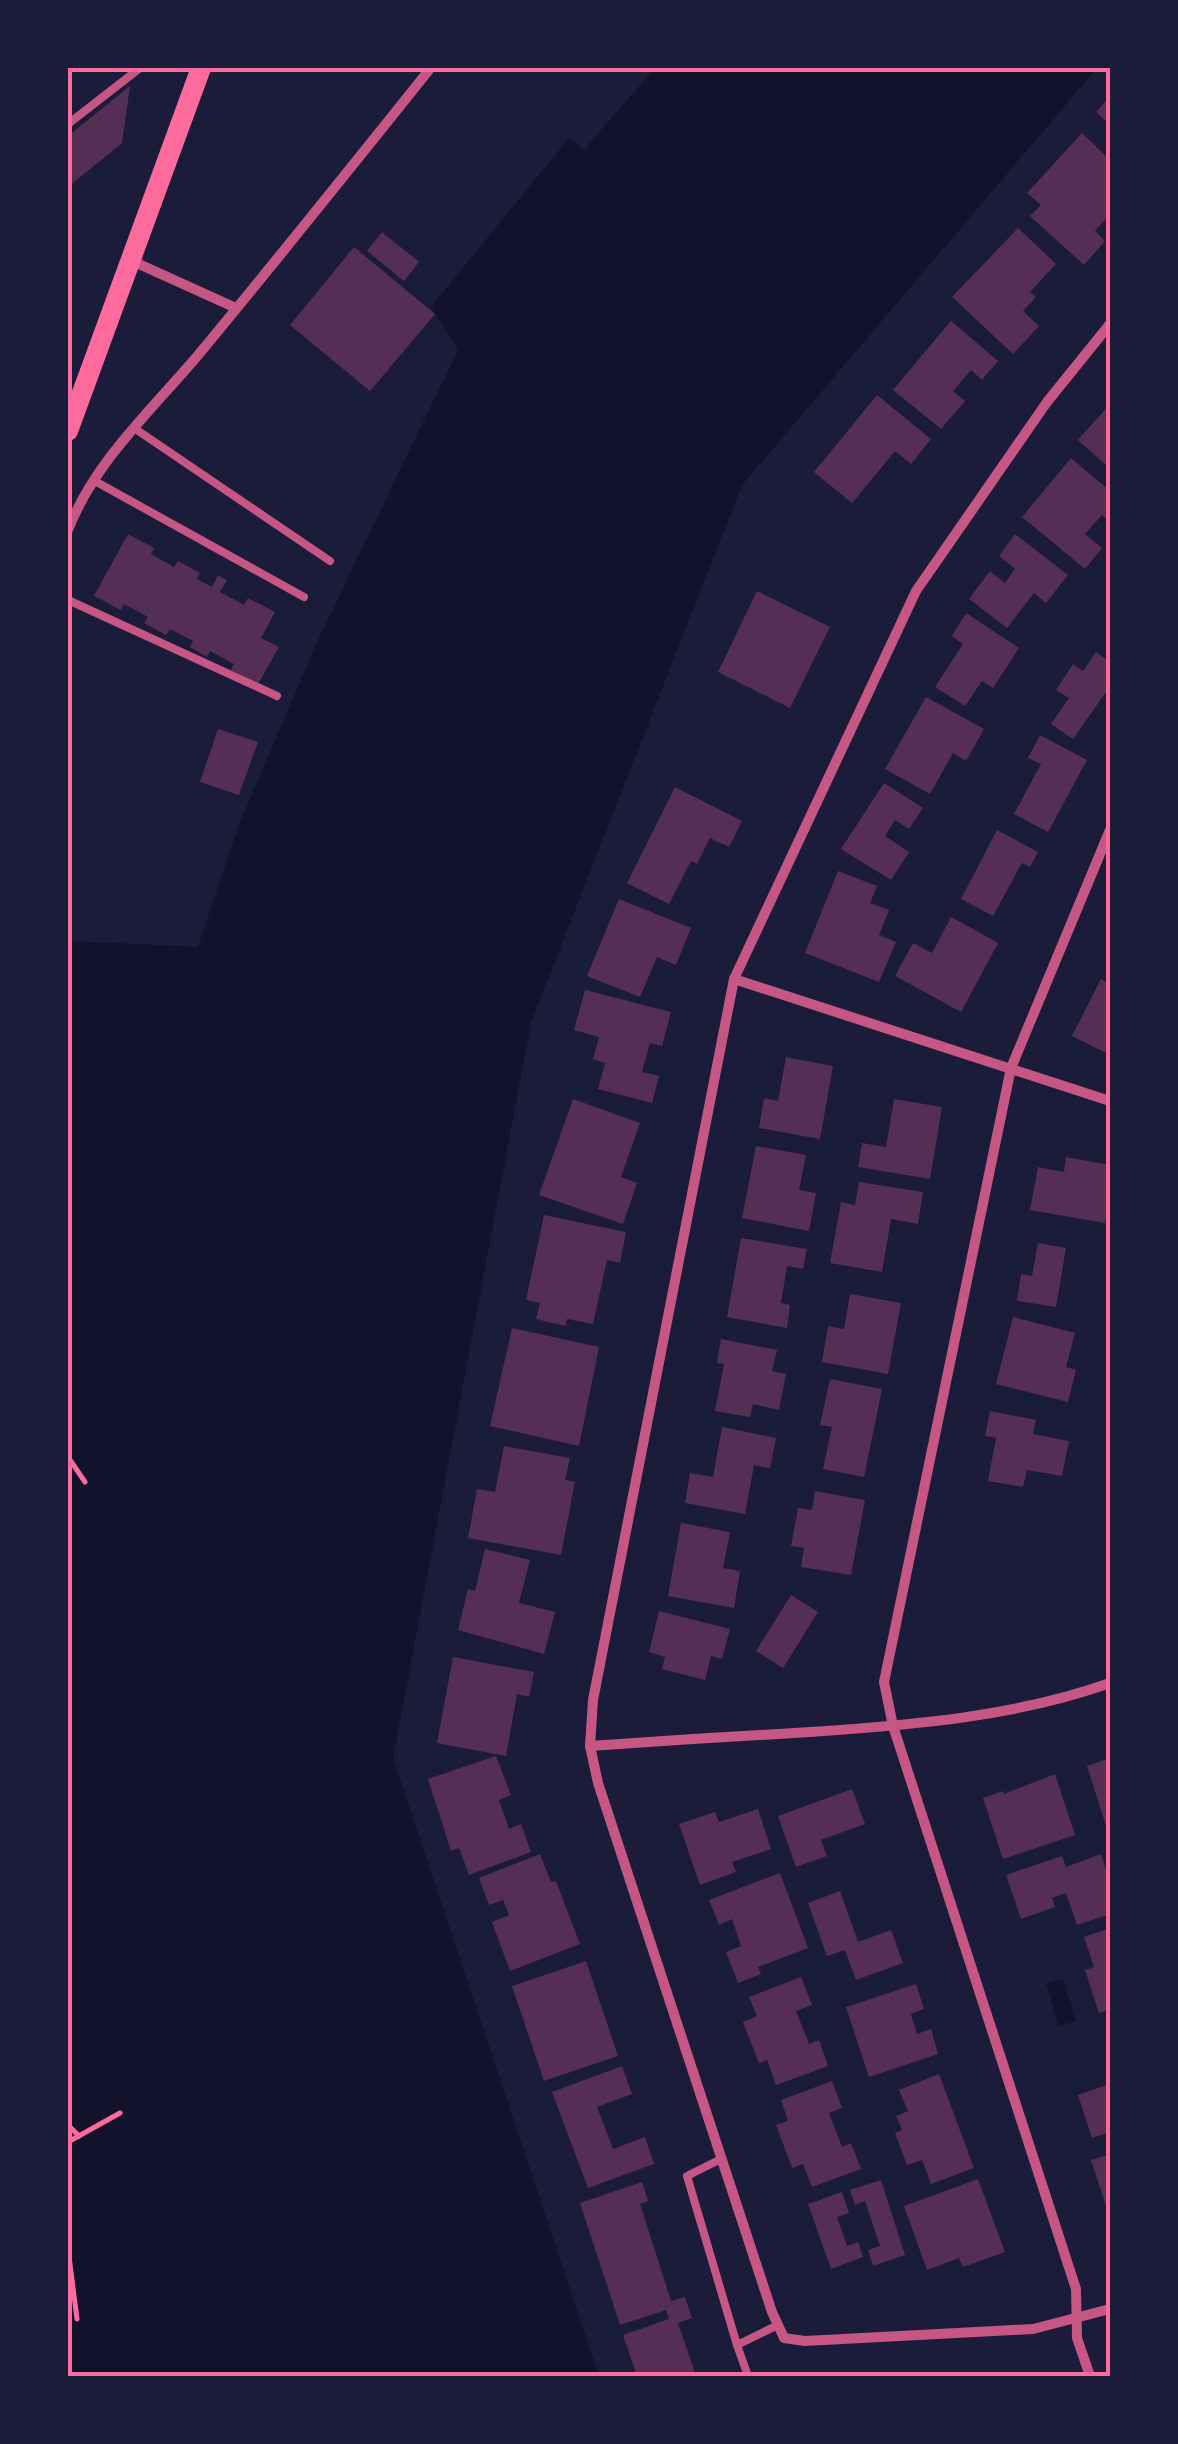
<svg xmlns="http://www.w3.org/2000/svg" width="1178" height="2444" font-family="'Source Sans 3',sans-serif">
	<rect width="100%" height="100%" fill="#1b1b3a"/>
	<!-- water -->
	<g fill="#12122b">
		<path d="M655,68H1097L742,485L531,1022L393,1758L599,2376H68V941L198,947L240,822L318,640L458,350L431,307L569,138L584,150Z"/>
		<path d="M1063,1979L1076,2021L1059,2026L1046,1984Z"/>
	</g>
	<!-- building -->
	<g fill="#542f53">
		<path d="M130,86L122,143L68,187V136Z"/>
		<path d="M1110,96V125L1096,112Z"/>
		<path d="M1082,133L1110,160V214L1095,231L1105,241L1084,265L1030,216L1041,205L1027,193Z"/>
		<path d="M1018,228L1056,264L1030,292L1036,297L1023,311L1039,326L1013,354L952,297Z"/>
		<path d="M382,232L419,262L404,281L367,251Z"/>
		<path d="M354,247L435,314L370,391L290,325Z"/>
		<path d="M951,321L998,361L982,380L971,370L953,391L965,401L941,429L893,390Z"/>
		<path d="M877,395L931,439L911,464L895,451L852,503L814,472Z"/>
		<path d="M1110,404V462L1107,466L1078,440Z"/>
		<path d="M1071,458L1110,491V522L1102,515L1085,534L1102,548L1085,569L1022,517Z"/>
		<path d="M128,534L154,548L151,554L174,567L178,561L200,573L197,579L212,587L218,575L227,580L220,592L244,605L248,598L275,612L261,638L279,647L258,684L231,670L234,664L210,651L207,657L190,647L193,641L170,629L166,635L144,623L148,617L124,604L121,610L94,596Z"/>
		<path d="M1015,534L1068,575L1046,603L1034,593L1007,628L969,599L990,571L1005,583L1015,569L999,556Z"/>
		<path d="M757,591L830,627L790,708L718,672Z"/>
		<path d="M966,613L1019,648L993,688L982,681L965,706L935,687L963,644L952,636Z"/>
		<path d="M1096,652L1110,662V695L1106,692L1073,739L1051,724L1069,698L1056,690L1073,664L1083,671Z"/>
		<path d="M926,697L984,729L966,761L953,753L930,794L885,769Z"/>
		<path d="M218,729L258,742L239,795L200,782Z"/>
		<path d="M1040,735L1087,760L1048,832L1014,814L1041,764L1028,758Z"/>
		<path d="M884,783L923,808L909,829L895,820L885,836L909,852L891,880L841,849Z"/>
		<path d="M675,787L742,821L729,847L710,838L697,864L691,861L669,904L627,883Z"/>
		<path d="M997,830L1038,852L1030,867L1022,863L993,916L961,899Z"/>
		<path d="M838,871L877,886L870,903L889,910L879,935L896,942L879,982L805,953Z"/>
		<path d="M619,899L691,928L676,965L657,957L640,997L587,976Z"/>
		<path d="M951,917L998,943L961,1012L895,976L913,943L932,953Z"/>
		<path d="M1101,979L1110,984V1055L1072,1036Z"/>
		<path d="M585,990L671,1012L662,1046L650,1043L642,1072L659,1076L652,1103L598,1089L605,1063L593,1059L599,1037L574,1030Z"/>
		<path d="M786,1057L833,1066L820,1139L759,1128L764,1098L778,1101Z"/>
		<path d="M573,1099L640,1123L621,1177L637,1183L623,1224L539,1195Z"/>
		<path d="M894,1099L942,1107L930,1179L858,1167L862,1143L886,1147Z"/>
		<path d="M756,1146L806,1155L799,1190L816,1193L809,1231L742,1218Z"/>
		<path d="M1066,1157L1110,1165V1192L1105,1223L1030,1210L1038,1167L1064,1172Z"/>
		<path d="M859,1182L923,1192L918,1224L891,1219L882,1272L830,1263L841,1202L855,1205Z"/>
		<path d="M544,1215L626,1232L620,1263L607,1260L593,1324L567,1319L566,1326L536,1319L540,1303L526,1300Z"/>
		<path d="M741,1238L807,1249L803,1269L787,1266L781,1303L790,1305L787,1328L727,1317Z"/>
		<path d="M1038,1243L1066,1248L1056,1307L1017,1301L1021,1274L1032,1276Z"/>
		<path d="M850,1294L901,1303L888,1374L822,1362L828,1326L844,1329Z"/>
		<path d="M1013,1317L1075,1333L1066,1367L1076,1370L1068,1402L996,1384Z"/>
		<path d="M512,1328L599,1347L579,1446L490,1426Z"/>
		<path d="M721,1339L777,1350L772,1371L786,1374L779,1410L753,1404L750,1417L715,1411L724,1364L717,1363Z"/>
		<path d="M830,1379L882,1389L864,1477L823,1469L832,1427L820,1425Z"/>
		<path d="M990,1411L1036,1420L1033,1434L1069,1441L1062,1476L1027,1470L1023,1487L988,1481L996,1438L985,1436Z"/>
		<path d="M722,1427L776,1438L770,1468L754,1465L745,1514L685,1503L690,1473L713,1477Z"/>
		<path d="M504,1446L570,1458L565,1480L575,1482L561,1555L468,1538L477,1489L495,1492Z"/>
		<path d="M815,1491L865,1500L851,1575L801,1567L804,1548L791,1546L798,1508L812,1510Z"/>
		<path d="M681,1523L730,1532L723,1568L740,1571L734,1608L668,1596Z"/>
		<path d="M485,1549L530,1560L519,1603L555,1612L544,1654L458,1630L468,1589L475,1591Z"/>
		<path d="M791,1595L818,1612L783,1668L756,1651Z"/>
		<path d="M659,1611L730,1629L722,1659L711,1656L705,1680L662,1669L665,1657L649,1652Z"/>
		<path d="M453,1657L534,1672L529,1697L517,1694L506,1756L437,1743Z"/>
		<path d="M496,1756L511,1795L499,1800L509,1829L521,1824L531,1852L469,1875L459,1848L451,1851L428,1779Z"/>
		<path d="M1110,1758V1828L1107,1829L1087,1766Z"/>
		<path d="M1055,1774L1075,1835L1003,1859L983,1798L1003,1791L1004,1794Z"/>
		<path d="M852,1789L865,1824L821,1840L827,1856L796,1867L778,1816Z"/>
		<path d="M758,1809L771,1849L732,1862L736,1872L700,1885L679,1824L715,1812L719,1822Z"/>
		<path d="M540,1854L551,1882L556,1881L580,1944L510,1971L492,1922L509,1915L503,1900L489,1905L479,1878Z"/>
		<path d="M1101,1854L1110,1882V1914L1077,1925L1066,1893L1052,1898L1055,1907L1021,1919L1006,1875L1062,1856L1066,1867Z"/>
		<path d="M780,1873L808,1948L758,1967L761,1974L738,1983L726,1952L741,1946L732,1919L719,1925L709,1900Z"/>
		<path d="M840,1891L858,1942L891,1930L903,1963L856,1980L845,1950L827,1956L808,1903Z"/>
		<path d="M1110,1928V2017L1108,2010L1099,2013L1085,1970L1094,1967L1084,1937Z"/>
		<path d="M586,1961L618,2056L544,2081L512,1986Z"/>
		<path d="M801,1977L812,2005L796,2011L809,2044L819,2040L828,2066L776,2085L767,2060L759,2063L743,2022L757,2016L749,1997Z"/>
		<path d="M916,1984L924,2009L911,2014L917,2034L931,2029L938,2054L869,2077L846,2007Z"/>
		<path d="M622,2066L632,2094L597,2107L613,2149L645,2137L654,2164L588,2188L552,2092Z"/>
		<path d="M939,2074L974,2168L931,2184L922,2160L907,2165L895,2133L902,2130L896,2116L908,2111L899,2090Z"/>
		<path d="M832,2081L842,2108L829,2113L842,2147L851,2143L861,2169L812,2187L803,2164L792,2168L776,2125L788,2121L781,2100Z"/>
		<path d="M1110,2084V2132L1092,2138L1078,2095Z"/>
		<path d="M1110,2154V2218L1091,2160Z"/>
		<path d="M978,2179L1005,2252L963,2267L959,2258L927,2270L904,2206Z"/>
		<path d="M881,2180L905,2255L873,2266L868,2250L880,2246L865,2201L855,2205L850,2190Z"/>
		<path d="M642,2182L648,2201L640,2204L671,2301L685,2297L692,2318L678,2323L696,2376H637L623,2335L669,2319L666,2310L620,2325L580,2203Z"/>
		<path d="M842,2192L849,2213L837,2217L847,2246L858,2242L863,2257L831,2269L808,2204Z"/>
	</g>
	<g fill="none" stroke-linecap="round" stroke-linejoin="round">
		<!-- path -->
		<g stroke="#ff6b9d" stroke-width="5">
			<path d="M68,1457L85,1482"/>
			<path d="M68,2125L79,2136"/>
			<path d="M68,2142L120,2113"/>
			<path d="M69,2256L77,2319"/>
		</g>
		<!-- service -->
		<g stroke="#c65784" stroke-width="8">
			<path d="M68,124L140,68"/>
			<path d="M134,428L330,561"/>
			<path d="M93,480L304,597"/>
			<path d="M68,600L277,696"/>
			<path d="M721,2159L687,2176L737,2345L778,2325"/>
			<path d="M737,2345L748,2376"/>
		</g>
		<!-- minor -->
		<g stroke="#c65784" stroke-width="10">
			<path d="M130,260L236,308"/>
			<path d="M1110,324L1047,402L916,591L734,979L593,1700L590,1746L598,1783L772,2312L784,2338L805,2341L1033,2329L1110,2309"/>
			<path d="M68,530C95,461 151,411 199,354C277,260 353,165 429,70"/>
			<path d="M734,979L1110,1101"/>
			<path d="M590,1746C663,1741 737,1736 810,1732C912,1725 1014,1717 1110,1683"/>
			<path d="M1090,2376L1077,2338L1076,2289L893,1726L884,1682L1011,1068L1110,830"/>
		</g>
		<!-- secondary -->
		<path stroke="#ff6b9d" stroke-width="20" d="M68,431L201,68"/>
	</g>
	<!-- border -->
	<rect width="1178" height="2444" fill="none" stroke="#1b1b3a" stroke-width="140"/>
	<rect x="70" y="70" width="1038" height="2304" fill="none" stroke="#ff6b9d" stroke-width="4"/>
</svg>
